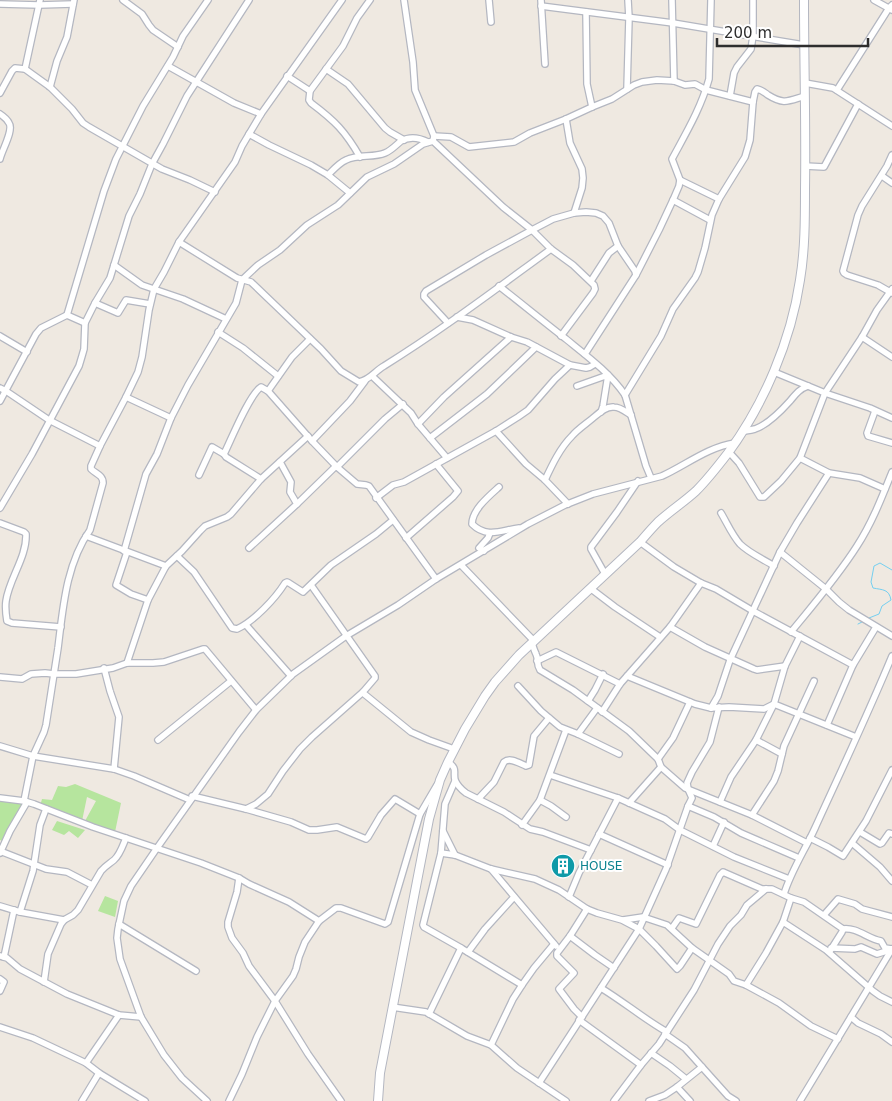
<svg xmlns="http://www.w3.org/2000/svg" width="892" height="1101" font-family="'DejaVu Sans',sans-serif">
	<rect width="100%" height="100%" fill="#efe9e1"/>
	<!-- green -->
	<g fill="#b6e59e">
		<path d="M75,784L121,803L115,832L85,821L96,801L87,797L82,821L40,806L42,799L52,800L58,786L66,787Z"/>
		<path d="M0,801L24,802L2,841L0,840Z"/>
		<path d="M57,821L85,830L78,838L69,831L64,835L52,830Z"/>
		<path d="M105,896L118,901L115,917L98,911Z"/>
	</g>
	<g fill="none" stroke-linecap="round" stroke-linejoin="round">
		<!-- stream -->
		<g stroke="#75cff0" stroke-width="1">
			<path d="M869,618L879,614L882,606L891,600C889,589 883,590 873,588L871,582L874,566L880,563L892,570"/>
			<path d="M858,624L864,621"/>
		</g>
		<!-- minor casing -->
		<g stroke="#b4b7c1" stroke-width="8">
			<g id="minor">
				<path d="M123,0L142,14L149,25L153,30L178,47"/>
				<path d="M404,0L413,62L415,90L434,136L433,141L503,207L532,230L551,249L573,265L594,285L595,289L593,293L561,336"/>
				<path d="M489,0L491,22"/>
				<path d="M541,0L545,64"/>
				<path d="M672,0L674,81"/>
				<path d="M874,0L892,10"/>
				<path d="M0,4L39,5L73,4"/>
				<path d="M541,6L673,23L804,45"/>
				<path d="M586,12L587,84L592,107"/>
				<path d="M168,66L234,103L261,114"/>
				<path d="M25,69L40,0"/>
				<path d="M326,69L348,84L385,128L390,132L404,140"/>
				<path d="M287,76L310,91"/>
				<path d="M805,83L833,88L892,126"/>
				<path d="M50,87L57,61L67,37L74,0"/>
				<path d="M627,89L629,18L628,0"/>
				<path d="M837,90L889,8L892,5"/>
				<path d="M0,93L12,71L15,68L25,69L50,87L72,109L83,123L89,127L162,169L190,180L215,192"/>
				<path d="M730,96L734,73L737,67L751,49L753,36V0"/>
				<path d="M0,114C3,116 7,119 9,123C14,130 2,150 0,159"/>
				<path d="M566,119L570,143L582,169L583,178L582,188L574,213"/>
				<path d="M249,134L269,145L311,165L328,175L350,193"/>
				<path d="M434,136L451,137L469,147L514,142L530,133L566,119L592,107L612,99L634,85L642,82L657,80L674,81L685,85L695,84L706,90L753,102"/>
				<path d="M892,155L887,166L862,206L858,215L843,271L844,273L847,275L878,285L892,293"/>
				<path d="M360,157C345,131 335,121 311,103L309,100L310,91L343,46L357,18L370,0"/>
				<path d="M805,166L824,167L858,104"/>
				<path d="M328,175C333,170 339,163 346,160C358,154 373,158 385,153C392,150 396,145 401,141C410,136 420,138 428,142"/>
				<path d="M882,176L892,183"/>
				<path d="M680,180L719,199"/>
				<path d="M673,200L710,220"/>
				<path d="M179,242L237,278L251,282L321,349L341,371L359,382C370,380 375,371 384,366C442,330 496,289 551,249"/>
				<path d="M114,265L142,285L183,299L226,319"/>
				<path d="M636,275L659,230L673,200L679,186L680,180L672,159C686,133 701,108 709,79L711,0"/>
				<path d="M591,281L609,253L618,246"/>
				<path d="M499,286C522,304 544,322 566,339C587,356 610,373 625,395L646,466L651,478"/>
				<path d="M95,303L118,313L126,300L150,304"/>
				<path d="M67,315L104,191L116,159L143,106L173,57L183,36L208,0"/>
				<path d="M457,317L473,320L511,337L527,342L570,365L586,368L590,367L595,364"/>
				<path d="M448,323L424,297V294L426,291L486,255L532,230L553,219L574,213L586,212L596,213L603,216L609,223L618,246L635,271L636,275L585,354"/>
				<path d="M218,332L243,348L278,376"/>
				<path d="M0,336L27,352"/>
				<path d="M862,337L892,357"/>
				<path d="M774,372L825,393L870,408L892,418"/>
				<path d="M372,376L411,413L418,424L447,458"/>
				<path d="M577,386L608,375L603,406L601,412"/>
				<path d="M0,388L6,391L49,420L100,446"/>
				<path d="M268,391L292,357L310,339"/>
				<path d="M625,395L661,336L673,309L695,278L698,272L705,248L712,215L719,199L745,157L750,140L753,102L755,92L757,89C762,90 764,92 768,95C784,105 788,101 805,96"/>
				<path d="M126,397L171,418"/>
				<path d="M0,401L36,334L41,328L67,315L85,323"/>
				<path d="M875,411L867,433L868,436L892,443"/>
				<path d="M418,424L444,397L511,337"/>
				<path d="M496,431L526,464L545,480L568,504"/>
				<path d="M743,431C747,431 751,430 755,429C767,425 781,411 790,401C795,395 799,389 808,386"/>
				<path d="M430,438L487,394L536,347"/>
				<path d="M312,441L350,401L365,381"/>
				<path d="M729,452L739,463L760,497H764L781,481L800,458L825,393L862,337L877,310L892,289"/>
				<path d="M800,458L829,473L860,478L885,489"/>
				<path d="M337,467L385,419L403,404"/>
				<path d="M199,475L212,447L224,454"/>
				<path d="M261,479L226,457L224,454C231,440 249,395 261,387L268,391L312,441L337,467L357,484L366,485L369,486L436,579"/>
				<path d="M545,480C552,465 560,448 572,436C578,429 586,424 593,418C599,413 606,406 614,407C620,407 626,412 631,415"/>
				<path d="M499,487C489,496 472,510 472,524C487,539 502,530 519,528"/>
				<path d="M376,498L393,485L404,482L496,431L518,417L528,410L555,379L570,365"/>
				<path d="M297,504L336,466"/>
				<path d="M0,508L32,454L79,366L82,356L84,349L85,323L95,303L110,278L129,216L140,194L152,164L163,144L187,96L249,0"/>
				<path d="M721,513C727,523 732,535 740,544C749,553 763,559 774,566"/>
				<path d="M0,523L24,532L26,534C27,557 9,579 6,601C5,608 6,615 7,621L12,623L61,627"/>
				<path d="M86,536L166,566"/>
				<path d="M406,538L453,497L458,491L436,464"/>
				<path d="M640,542L674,567L701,583L716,589L753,611L853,665"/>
				<path d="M249,548L297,504L290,492L291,482L280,462"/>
				<path d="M124,551L146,474L157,454L171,418L188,385L236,303L242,280L258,265L280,250L307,225L338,205L367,177L394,164L423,144L433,141"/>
				<path d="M484,551L479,548L488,538L490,533"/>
				<path d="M127,552L116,585L131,594L148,600"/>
				<path d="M780,552L826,589L839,602L849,610L892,636"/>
				<path d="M177,556L194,572L232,628L237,629C254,621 275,599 285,583L287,582L289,583L303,592L331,565L376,534L393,520"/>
				<path d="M461,565L534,641"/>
				<path d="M605,574L591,549V547L617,512L638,481"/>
				<path d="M311,585L375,676V678L363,692V693L411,732L429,740L454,749"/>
				<path d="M590,588L615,607L660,637"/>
				<path d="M246,625L291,676"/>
				<path d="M670,627L705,647L754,669L757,670L785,666"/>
				<path d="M791,632C814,604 838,576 857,546C872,523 882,497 892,472"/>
				<path d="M532,642C533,648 534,649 536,654C539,660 536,664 540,670L573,690L629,731L658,759L661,767L685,788L752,815L807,843"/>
				<path d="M537,661L556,652L620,684"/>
				<path d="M127,663L148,600L166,566L182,551L200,531L205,526L227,517L231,514L261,479L308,436"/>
				<path d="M104,668L110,691L119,717L114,769"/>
				<path d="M627,676L695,704L711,708L729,707L764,709L774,704L856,737"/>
				<path d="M0,677L22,679L31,674L45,673L54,674H76L113,668L127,663H153L164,662L203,649H205L256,710"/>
				<path d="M518,686L541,711L560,727L578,734L619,754"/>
				<path d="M588,701L595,690L603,674"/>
				<path d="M711,708L718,696L730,660L780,552L797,523L829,473"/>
				<path d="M602,712L620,684L670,627L701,583"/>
				<path d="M827,725L853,665L876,627"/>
				<path d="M578,734L597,708"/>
				<path d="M158,740L231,681"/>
				<path d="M756,740L782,754"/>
				<path d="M0,746L33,756L114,769L134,776L190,800"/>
				<path d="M658,759L673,738L690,702"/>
				<path d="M448,762C458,769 453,771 455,780C457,785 462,790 466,793L504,812L530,829L543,832L591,850"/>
				<path d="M550,775L618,798L665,819L680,830L734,857L789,879"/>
				<path d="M455,781L445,804L441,853L423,925L424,927L461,948L522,985"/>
				<path d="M192,796L246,809L291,822L309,830H317L337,827L366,839L368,837L381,815L395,799L420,814"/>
				<path d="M0,798L24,801L34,804L93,827L201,863L239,878L249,884L289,902L319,921"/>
				<path d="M478,799L494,782L504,762C510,757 519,763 526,766L529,765L534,736L549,718"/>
				<path d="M540,800L551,806L566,817"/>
				<path d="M24,801L33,756L44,732L46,725C50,699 54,674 58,648C63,608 66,564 90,530L103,483C103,475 96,474 91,469V466L100,446L126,397L138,372L142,357L149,310L154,289L164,272L179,242L235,162L242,146L261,114L342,0"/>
				<path d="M720,802L731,777L756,740L774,704L785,666L800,636"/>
				<path d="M629,803L661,767"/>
				<path d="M688,806L714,817L741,833L799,858"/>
				<path d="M246,809L256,804L268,794L283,771L300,749L312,737L363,692"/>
				<path d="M752,815L774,781L778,771L784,746L814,681"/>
				<path d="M522,825L540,800L566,730"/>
				<path d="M443,831L455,855"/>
				<path d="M860,832L880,844L882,843L889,833L892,834"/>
				<path d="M599,834L668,865"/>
				<path d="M810,838L828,847L843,856L866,821L892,770"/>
				<path d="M852,843L880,867L892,881"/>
				<path d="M713,846L724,822"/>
				<path d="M0,851L46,869L67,872L92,885"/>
				<path d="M0,853L10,831L27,802"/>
				<path d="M441,853L455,855L491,869L535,879L559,890L587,909L597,913L622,920L639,929L656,946L677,969L680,966L692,948"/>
				<path d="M491,869L556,946"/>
				<path d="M239,878L237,892L228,922V927L232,938L243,953L249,966L275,1001L308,1054L341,1101"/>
				<path d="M784,894C791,871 805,850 815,828C841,771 868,714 892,656"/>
				<path d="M569,897L579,873L618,798"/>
				<path d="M0,906L20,912L64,920"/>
				<path d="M20,912L33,871L40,825L46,809"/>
				<path d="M824,915L838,899L855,904L862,909L892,917"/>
				<path d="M623,920L643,917L667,925L692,948L729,974L734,981L746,985L779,1003L811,1026L838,1039"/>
				<path d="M783,922L826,950L873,991L880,996L892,1002"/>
				<path d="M119,924L196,971"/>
				<path d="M672,928L679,918L696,924L720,875L723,872L762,889H772L791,898L804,902L843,929C857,927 868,939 881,941L885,948L892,949"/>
				<path d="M570,936L595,955L614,968"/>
				<path d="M831,948L855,949L861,947L877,954L890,950"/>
				<path d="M830,951L842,932L843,929"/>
				<path d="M468,952L485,929L514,897"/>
				<path d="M0,956L7,958L20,969L67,994L119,1015L141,1017"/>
				<path d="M4,957L14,910"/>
				<path d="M0,979L4,982L0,991"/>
				<path d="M44,982L48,954L61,924L64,920L73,915L78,910L101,871C105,866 109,864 114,860C120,855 123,845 126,838"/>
				<path d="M746,985L766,953L783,922L791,898"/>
				<path d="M601,988C624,1002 644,1019 667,1032"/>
				<path d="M392,1007L426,1012L467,1036L491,1045L517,1068L566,1101"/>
				<path d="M429,1014L461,948"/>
				<path d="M582,1017L574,1009L559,989L574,973L557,956V953L570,936L587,909"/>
				<path d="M851,1017L858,1023L881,1034L892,1042"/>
				<path d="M579,1020L641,1065"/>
				<path d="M0,1027L33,1038L86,1063L99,1073L145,1101"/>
				<path d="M665,1034L685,1048L728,1096L736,1101"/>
				<path d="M491,1045L513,999L522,985L534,968L554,944"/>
				<path d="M651,1053L670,1066L686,1079"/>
				<path d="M86,1063L119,1015"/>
				<path d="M539,1083L639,929L666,869L688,806L692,798L688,789L687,783L692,772L710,742L719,707"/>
				<path d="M677,1087L690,1101"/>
				<path d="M82,1101L99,1073"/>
				<path d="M207,1101L182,1078L164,1055L141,1017L120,959L117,938L118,929L124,901L131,886L157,848L239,732L256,710L293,674L346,636L398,605L436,579L528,524L565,505L593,494L662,476C686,465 708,447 735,443"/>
				<path d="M229,1101L242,1074L257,1037L275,1001L293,976L296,969L299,957L305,942L319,921L336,908H341L385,924L388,922L420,814L437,785"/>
				<path d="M614,1101L641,1065L659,1044L694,990L718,944L730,926L741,915L747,905L766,889"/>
				<path d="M649,1101L665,1095L677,1087L702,1067"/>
				<path d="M800,1101L892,949"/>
			</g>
		</g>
		<!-- secondary casing -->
		<g stroke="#b4b7c1" stroke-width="10">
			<path id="secondary" d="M378,1101L380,1073L429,819L440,780L448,762L465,729L485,696L495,682L519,655L640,542C646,535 652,528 658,522C670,511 684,502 696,491C708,479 718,466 728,453C764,404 791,341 800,280C805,250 805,219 805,189C806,126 804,63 804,0"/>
		</g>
		<!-- minor -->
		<use href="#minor" stroke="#fff" stroke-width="5.5"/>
		<!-- secondary -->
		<use href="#secondary" stroke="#fff" stroke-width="8"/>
	</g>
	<!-- icons -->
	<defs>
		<g id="building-disc" transform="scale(1.25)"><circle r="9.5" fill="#0f9aa8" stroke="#fff"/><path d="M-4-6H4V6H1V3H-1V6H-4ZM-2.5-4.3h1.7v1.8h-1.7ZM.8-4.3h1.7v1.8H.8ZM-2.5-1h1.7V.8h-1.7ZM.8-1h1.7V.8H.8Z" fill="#fff"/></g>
	</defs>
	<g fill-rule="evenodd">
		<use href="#building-disc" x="563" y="866"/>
	</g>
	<g text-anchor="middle" stroke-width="4" stroke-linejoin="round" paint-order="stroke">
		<!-- culture labels -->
		<g font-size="12" fill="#0d838f" stroke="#fff" text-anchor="start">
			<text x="580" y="870">HOUSE</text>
		</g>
	</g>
	<!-- scale -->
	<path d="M717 38v8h151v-8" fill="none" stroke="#2e2e2e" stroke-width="2.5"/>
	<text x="724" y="38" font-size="15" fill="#2e2e2e" stroke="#ffffff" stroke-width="4" paint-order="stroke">200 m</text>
</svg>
